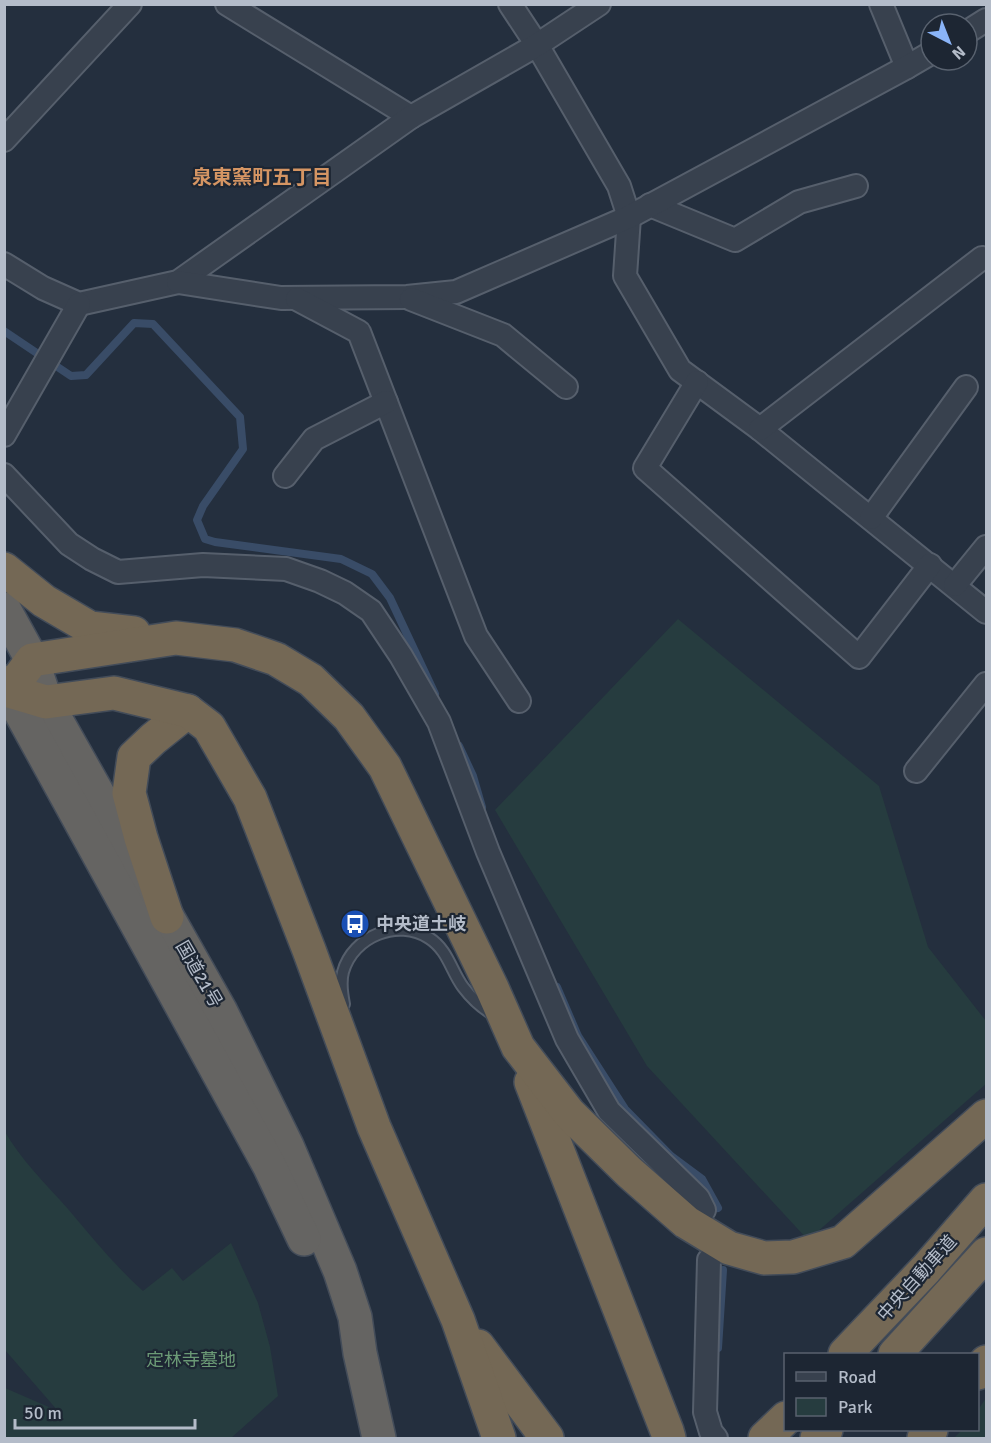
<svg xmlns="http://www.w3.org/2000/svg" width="991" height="1443" font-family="Signika,'Noto Sans JP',sans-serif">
	<rect width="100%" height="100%" fill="#242f3e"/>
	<!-- green -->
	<g fill="#263c3f">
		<path d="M678,619L879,786L928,947L986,1021V1084L808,1240L647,1066L495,810Z"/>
		<path d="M4,1130C20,1159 46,1184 68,1209C92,1237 115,1266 143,1291L172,1268L183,1281L231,1243L258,1303L270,1347L278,1396L231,1438H5V1388L58,1411L5,1350Z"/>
		<path d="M986,1398V1438H954L962,1430H978V1410Z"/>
	</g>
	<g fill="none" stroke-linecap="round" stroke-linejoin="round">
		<!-- stream -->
		<g stroke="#394c67" stroke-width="8">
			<path d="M4,331L71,376L86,375L134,323L153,324L240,417L243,449L203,506L197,520L205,539L215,542L341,559L372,574L390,598L435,694"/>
			<path d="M459,746L473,776L482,807"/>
			<path d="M557,987L578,1036L625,1109L671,1156L702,1179L718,1208"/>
			<path d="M718,1348L723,1270"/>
		</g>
		<!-- service casing -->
		<g stroke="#565f6c" stroke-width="14">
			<path id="service" d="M344,1004C342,994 340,983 343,972C353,936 398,918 429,938C448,950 451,971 463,987C472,999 482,1008 494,1015"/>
		</g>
		<!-- minor casing -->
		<g stroke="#565f6c" stroke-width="26">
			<g id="minor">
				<path d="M227,4L411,117"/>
				<path d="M510,4L537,45L619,186L629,217L625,276L680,370L760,429L986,612"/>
				<path d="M881,4L907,67"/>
				<path d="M967,32L986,20"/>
				<path d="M4,140L130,4"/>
				<path d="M650,205L735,240L799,202L856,186"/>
				<path d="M4,264L43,288L79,304L178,282L411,117L537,45L599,4"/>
				<path d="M178,282L281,298L407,297L456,292L629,217L907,67L931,53"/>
				<path d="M297,299L359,332L476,636L519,701"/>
				<path d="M411,299L503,335L566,387"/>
				<path d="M697,382L645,468L859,657L930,565"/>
				<path d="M760,429L982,258"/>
				<path d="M4,435L79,304"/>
				<path d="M4,475L69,544L92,559L118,572L203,565L286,569L320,581L345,593L371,611L401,656L439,722L488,852L567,1039L609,1111L698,1198L704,1210"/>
				<path d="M285,476L314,439L386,402"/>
				<path d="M871,518L966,387"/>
				<path d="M955,585L986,547"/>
				<path d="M916,771L986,684"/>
				<path d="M709,1260L705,1412L711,1432L716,1438"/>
			</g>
		</g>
		<!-- trunk casing -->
		<g stroke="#434c59" stroke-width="36">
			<g id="trunk">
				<path d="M4,609L32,660L46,702L220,1010L287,1146L340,1271L355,1317L360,1353L379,1438"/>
				<path d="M4,682L269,1165L304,1239"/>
			</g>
		</g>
		<!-- motorway casing -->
		<g stroke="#434c59" stroke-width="36">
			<g id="motorway">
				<path d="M4,569L44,601L90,628L134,633"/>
				<path d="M167,917L141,838L129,793L134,757L153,739L188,711"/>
				<path d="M531,1082L667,1431L669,1438"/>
				<path d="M478,1346L547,1438"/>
				<path d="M845,1354L926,1269L986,1200"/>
				<path d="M895,1354L986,1254"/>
				<path d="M978,1373L986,1362"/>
				<path d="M499,1438L458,1320L374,1127L309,950L250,798L209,727L188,711L114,693L46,702L9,691L32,660L176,638L235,645L276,659L311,680L349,717L385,767L492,988L518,1047L569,1113L629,1172L686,1222L729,1248L764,1258L793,1257L843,1242L986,1116"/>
				<path d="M765,1438L786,1418"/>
				<path d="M817,1438L826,1430"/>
				<path d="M924,1438L931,1430"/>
			</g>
		</g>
		<!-- service -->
		<use href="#service" stroke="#38414e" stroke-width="10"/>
		<!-- minor -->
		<use href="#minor" stroke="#38414e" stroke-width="22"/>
		<!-- trunk -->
		<use href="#trunk" stroke="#656462" stroke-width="33"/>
		<!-- motorway -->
		<use href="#motorway" stroke="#746855" stroke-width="33"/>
	</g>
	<!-- icons -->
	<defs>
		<g id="bus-disc" transform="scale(1.5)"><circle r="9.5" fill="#1a4fb4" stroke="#1d2633"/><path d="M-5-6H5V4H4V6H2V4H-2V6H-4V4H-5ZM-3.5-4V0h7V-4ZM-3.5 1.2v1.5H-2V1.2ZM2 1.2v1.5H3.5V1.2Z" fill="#fff"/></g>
	</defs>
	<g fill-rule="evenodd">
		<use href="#bus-disc" x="355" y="924"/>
	</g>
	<g text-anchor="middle" stroke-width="4.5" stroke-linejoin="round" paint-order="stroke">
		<!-- poi labels -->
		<g font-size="18" font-weight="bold" fill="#b4bcc9" stroke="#1d2633" text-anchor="start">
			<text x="376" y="930">中央道土岐</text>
		</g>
		<!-- street labels -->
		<g font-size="18" fill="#b4bcc9" stroke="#1d2633">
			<text transform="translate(199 974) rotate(60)" y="6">国道21号</text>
			<text transform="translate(917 1278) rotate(-48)" y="6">中央自動車道</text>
		</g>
		<!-- park labels -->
		<g font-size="18" fill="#6b9a76" stroke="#1d2633">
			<text x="191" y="1366">定林寺墓地</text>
		</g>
		<!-- neighbourhood labels -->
		<g font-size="20" font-weight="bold" fill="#d59563" stroke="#1d2633">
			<text x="262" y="184">泉東窯町五丁目</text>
		</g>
	</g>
	<!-- border -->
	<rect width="991" height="1443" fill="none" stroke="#b4bcc9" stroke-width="12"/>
	<!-- legend -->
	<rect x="784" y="1353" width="195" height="78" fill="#1d2633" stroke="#59626f" stroke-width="1.5"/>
	<rect x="796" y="1372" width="30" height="9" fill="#38414e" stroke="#59626f" stroke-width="1.5"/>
	<text x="838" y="1383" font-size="18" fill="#b4bcc9">Road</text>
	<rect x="796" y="1398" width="30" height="18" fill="#263c3f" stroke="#59626f" stroke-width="1.5"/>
	<text x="838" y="1413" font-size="18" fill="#b4bcc9">Park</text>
	<!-- north arrow -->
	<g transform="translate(949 42) rotate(138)"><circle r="28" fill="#1d2633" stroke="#59626f" stroke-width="1.5"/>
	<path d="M0-4.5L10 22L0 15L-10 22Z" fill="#8ab4f8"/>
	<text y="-9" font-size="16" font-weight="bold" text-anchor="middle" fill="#b4bcc9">N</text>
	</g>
	<!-- scale -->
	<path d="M15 1419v9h180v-9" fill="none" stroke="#b4bcc9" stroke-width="3"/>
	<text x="24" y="1419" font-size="18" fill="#b4bcc9" stroke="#1d2633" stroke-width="4.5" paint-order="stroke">50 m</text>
</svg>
